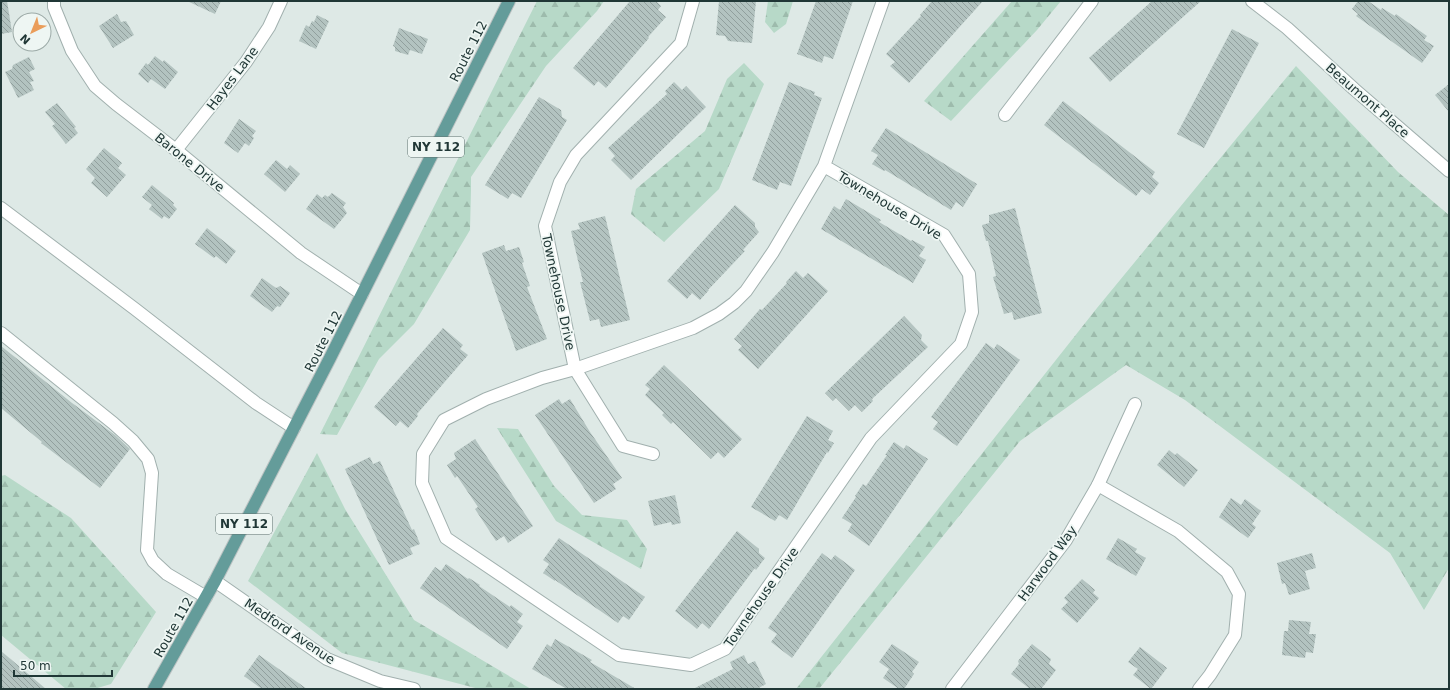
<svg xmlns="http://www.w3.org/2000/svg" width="1450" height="690" font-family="'DejaVu Sans',sans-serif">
	<defs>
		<pattern id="forest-firs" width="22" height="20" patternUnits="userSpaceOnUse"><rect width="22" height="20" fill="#b7d9c8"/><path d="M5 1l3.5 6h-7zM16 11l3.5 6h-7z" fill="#9dbbac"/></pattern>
		<pattern id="building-back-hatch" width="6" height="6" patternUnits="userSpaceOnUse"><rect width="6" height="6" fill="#b3c3c0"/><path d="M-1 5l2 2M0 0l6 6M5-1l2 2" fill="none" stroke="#919f9d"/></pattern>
	</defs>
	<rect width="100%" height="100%" fill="#dee9e6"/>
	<!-- forest -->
	<g fill="url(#forest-firs)">
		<path d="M537,1H604L597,11L546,66L471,177V190L470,230L414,324L379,359L337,435L320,434Z"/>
		<path d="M768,1H793L786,24L774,33L765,22Z"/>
		<path d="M1012,1H1061L1037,30L951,121L924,101Z"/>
		<path d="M744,63L764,84L719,189L664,242L631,214L636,189L705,131L727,79Z"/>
		<path d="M1296,66L1398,172L1449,215V568L1424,610L1390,553L1185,400L1126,365L1020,441L819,689H796L1097,308Z"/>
		<path d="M497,428L518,429L554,486L582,515L627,520L647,549L641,569L556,521Z"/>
		<path d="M317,453L345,509L414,620L531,689H479L342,653L248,581Z"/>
		<path d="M5,475L71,518L156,612L111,684L94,689H66L1,635V476Z"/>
	</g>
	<!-- building -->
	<g fill="url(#building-back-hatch)">
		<path d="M1,1H7L12,32L1,34Z"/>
		<path d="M187,1H221L215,14Z"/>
		<path d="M630,1H656L661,6L658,10L666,17L648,37L649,38L606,88L598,81L594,86L573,68Z"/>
		<path d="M719,1H756L752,43L728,41L725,36L716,35Z"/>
		<path d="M816,1H853L833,59L824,56L822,63L797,54Z"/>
		<path d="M932,1H983L909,83L890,66L895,62L886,54L921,16L920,15Z"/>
		<path d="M1152,1H1201L1110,82L1089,58Z"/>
		<path d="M1358,1H1368L1381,10L1382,8L1395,16L1396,14L1427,36L1424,40L1434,46L1422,63L1356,16L1358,14L1352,9Z"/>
		<path d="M117,14L121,22L126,21L134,35L113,48L99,26Z"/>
		<path d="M317,15L329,21L316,49L299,41L306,25L309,27L312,21L314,22Z"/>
		<path d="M399,28L428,39L422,54L410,50L408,55L395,51V47L393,46Z"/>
		<path d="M1232,29L1259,43L1204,148L1177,134Z"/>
		<path d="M155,56L163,62L164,60L178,72L165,89L151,79L148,83L138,74L146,63L148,65Z"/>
		<path d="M29,57L35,69L29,72L34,81L30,82L34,90L18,98L5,72L12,69L13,65Z"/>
		<path d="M674,82L682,90L686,86L706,107L631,180L611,160L615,156L608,148L667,94L665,91Z"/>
		<path d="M789,82L815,92L814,95L822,98L791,186L780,182L777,190L752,180Z"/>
		<path d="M1449,84V112L1435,95Z"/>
		<path d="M539,97L561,110L562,117L567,120L521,198L512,193L508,199L485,185Z"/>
		<path d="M1063,101L1155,172L1152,177L1159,183L1150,195L1142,189L1136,196L1044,125Z"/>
		<path d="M57,103L76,127L74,128L78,133L66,144L52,126L55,124L45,112Z"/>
		<path d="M239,119L256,131L252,136L254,138L249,146L245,143L238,153L224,143Z"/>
		<path d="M886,128L977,184L963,207L956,202L951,210L885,170L884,171L872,164L878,155L871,151Z"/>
		<path d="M104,148L122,163L118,168L126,175L107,197L91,183L95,178L86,169Z"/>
		<path d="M276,160L287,169L290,165L300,174L285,192L264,174Z"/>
		<path d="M152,185L174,203L173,205L177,209L169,219L164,216L162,219L149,209L152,205L142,197Z"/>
		<path d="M332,193L346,203L343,207L347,213L334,229L306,209L317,194L322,198L325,195L328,197Z"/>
		<path d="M846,199L881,220L879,222L911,241L912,240L925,247L919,256L926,260L913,283L821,229L834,206L840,210Z"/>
		<path d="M735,205L755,223V227L759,232L743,250L745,251L708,290H709L700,300L692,293L687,299L667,281Z"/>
		<path d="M1015,208L1042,313L1014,320L1012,312L1004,314L993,277L996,276L988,241H986L982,225L989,223V215Z"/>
		<path d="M605,216L630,320L601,327L599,319L590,321L580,282H583L571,231L580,229L578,223Z"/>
		<path d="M207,228L236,251L226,264L216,256L214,258L195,244Z"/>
		<path d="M504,245L506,251L519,247L524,262L522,263L530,286L527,287L547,339L516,351L482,253Z"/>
		<path d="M796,271L803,278L808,273L828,291L758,369L738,350L742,346L734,339L760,309L762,310L787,283L786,282Z"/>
		<path d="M262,278L276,288L280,286L290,293L280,307L277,306L272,312L250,296Z"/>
		<path d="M904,316L922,335L921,340L928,347L872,399L873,401L862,412L855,405L849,411L836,398L833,401L825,393Z"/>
		<path d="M443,328L463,345L460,349L468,355L417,414L418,416L408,428L400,421L396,426L374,407Z"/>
		<path d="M986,343L994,349L997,344L1020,360L957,446L933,429L938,422L931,417Z"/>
		<path d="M1,346L72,403L115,435L130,449L100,488L41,443L42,442L1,408Z"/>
		<path d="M664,365L742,439L724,458L718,452L711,459L673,422L671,424L662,415L664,413L645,395L650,389L645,385Z"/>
		<path d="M559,399L562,404L570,399L590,432L622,478L613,484L616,489L594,503L535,415Z"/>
		<path d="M807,416L833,431L828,440L834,443L828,453L827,452L787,520L779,515L775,521L751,507Z"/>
		<path d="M475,439L533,526L508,543L504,536L496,541L475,509L478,507L457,476L455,478L447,465L456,459L454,453Z"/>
		<path d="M894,442L904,449L906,445L928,459L869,546L848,531L852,524L842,518L856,497L855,496L863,484L866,486L887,455H885Z"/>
		<path d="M1169,450L1175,455L1177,453L1198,470L1184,487L1157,465Z"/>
		<path d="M370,457L373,464L380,461L412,530L414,529L420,544L410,548L413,554L389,565L345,469Z"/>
		<path d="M675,495L681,523L672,525L671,522L654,526L648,501Z"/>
		<path d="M1231,498L1241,505L1245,499L1261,511L1252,524L1256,527L1248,538L1219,517Z"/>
		<path d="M737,531L759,549V553L765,558L756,570L755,568L709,629L702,623L697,629L675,611Z"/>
		<path d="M559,538L645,597L629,620L623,616L618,623L555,580V581L543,573L549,564L543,560Z"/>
		<path d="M1118,538L1137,549L1135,552L1146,558L1136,576L1106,559Z"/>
		<path d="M822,553L831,560L835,555L855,570L792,658L771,642L777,634L768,628Z"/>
		<path d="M1312,553L1316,568L1305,571L1310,589L1289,595L1285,583L1282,584L1277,563Z"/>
		<path d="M446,564L468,579L469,578L480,585L479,586L510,607L511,605L523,614L517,622L523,626L507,649L420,588L435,567L441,571Z"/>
		<path d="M1082,579L1095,590L1093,593L1099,598L1077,623L1061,609L1068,602L1064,598Z"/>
		<path d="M1289,620L1311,622L1309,634H1316L1313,653L1306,652L1305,658L1282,655L1284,631H1288Z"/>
		<path d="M555,639L592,660L590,662L636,689H567L532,669L547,644L551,647Z"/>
		<path d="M892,644L919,662L912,672L914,674L904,689H899L883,678L889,669L879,662Z"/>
		<path d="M1032,644L1051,659L1049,664L1056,670L1041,689H1030L1011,674L1019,664L1018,661Z"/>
		<path d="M1140,647L1167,668L1151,689L1133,675L1138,669L1128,662Z"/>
		<path d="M1,651L46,689H1Z"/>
		<path d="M259,655L307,689H262L244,676Z"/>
		<path d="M744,655L748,664L755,661L766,684L757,689H693L733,669L730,662Z"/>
	</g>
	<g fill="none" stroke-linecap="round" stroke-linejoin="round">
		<!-- minor casing -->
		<g stroke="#a1b0ae" stroke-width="14">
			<g id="minor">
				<path d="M54,1V7L72,51L95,86L116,104L176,150L301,253L362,294"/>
				<path d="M1252,1L1287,28L1354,89L1449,171"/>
				<path d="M1005,115L1092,1"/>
				<path d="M176,150L246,62L269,27L281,1"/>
				<path d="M824,166L773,252L746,291L734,303L719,314L693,328L575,369L542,378L486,399L444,420L423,454L422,483L446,538L619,655L691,665L725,649L871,438L961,344L972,312L969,274L944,235L824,166L883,1"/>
				<path d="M1,208L135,309L256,403L294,428"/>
				<path d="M1,333L113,423L133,441L148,459L152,473L147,550L153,561L167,574L206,597"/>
				<path d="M653,454L623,446L575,369L545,226L560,182L576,155L681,43L693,1"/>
				<path d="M1098,485L1178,531L1227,572L1239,594L1235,635L1210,675L1199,689"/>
				<path d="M215,581L327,659L380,681L414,689"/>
				<path d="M952,689L1066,540L1098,485L1135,404"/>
			</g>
		</g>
		<!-- major casing -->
		<g stroke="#bcc3c3" stroke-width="14">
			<path id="major" d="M154,689L215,581L330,358L509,1"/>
		</g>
		<!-- minor -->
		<use href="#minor" stroke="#fff" stroke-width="12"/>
		<!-- major -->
		<use href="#major" stroke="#649c9a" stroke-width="12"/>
	</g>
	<g text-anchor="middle" stroke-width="3.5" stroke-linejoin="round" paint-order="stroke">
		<!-- shield labels -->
		<g fill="#eef6f3" stroke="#5e706f" stroke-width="1">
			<rect x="408" y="137" width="56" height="20" rx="3"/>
			<rect x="216" y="514" width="56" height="20" rx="3"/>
		</g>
		<g font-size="12" font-weight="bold" fill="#203736">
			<text x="436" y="151">NY 112</text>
			<text x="244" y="528">NY 112</text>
		</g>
		<!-- street labels -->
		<g font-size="13" fill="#203736" stroke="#eef6f3">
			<text transform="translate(468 51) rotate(-63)" y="5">Route 112</text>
			<text transform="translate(232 78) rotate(-53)" y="5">Hayes Lane</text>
			<text transform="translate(1368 100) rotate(41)" y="5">Beaumont Place</text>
			<text transform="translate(190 162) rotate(39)" y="5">Barone Drive</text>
			<text transform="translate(890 205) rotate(31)" y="5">Townehouse Drive</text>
			<text transform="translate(559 292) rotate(78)" y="5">Townehouse Drive</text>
			<text transform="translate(323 341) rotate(-63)" y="5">Route 112</text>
			<text transform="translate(1047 563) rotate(-54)" y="5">Harwood Way</text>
			<text transform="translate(761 597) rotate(-55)" y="5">Townehouse Drive</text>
			<text transform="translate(173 627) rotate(-61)" y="5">Route 112</text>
			<text transform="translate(290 631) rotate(34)" y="5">Medford Avenue</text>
		</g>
	</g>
	<!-- border -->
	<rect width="1450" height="690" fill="none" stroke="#203736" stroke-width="4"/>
	<!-- north arrow -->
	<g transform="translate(32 32) rotate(223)"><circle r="19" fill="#eef6f3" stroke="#9caaa7"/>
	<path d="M0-3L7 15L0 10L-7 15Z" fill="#ea9d5a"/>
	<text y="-6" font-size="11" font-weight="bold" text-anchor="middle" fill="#203736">N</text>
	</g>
	<!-- scale -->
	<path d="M14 670v6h98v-6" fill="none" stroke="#203736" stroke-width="2"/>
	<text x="20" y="670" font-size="12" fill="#203736" stroke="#eef6f3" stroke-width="3" paint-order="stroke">50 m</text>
</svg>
